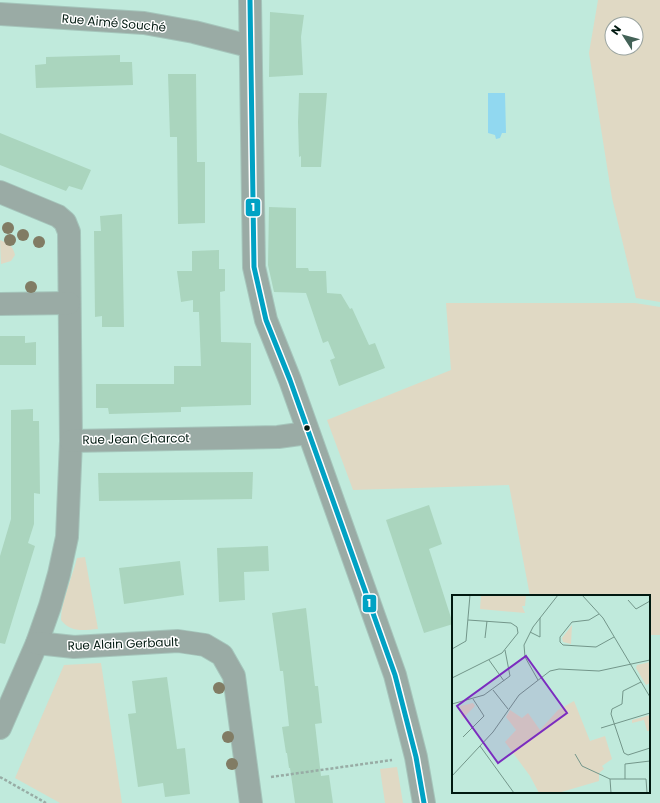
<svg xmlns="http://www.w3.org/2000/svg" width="660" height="803" font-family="Poppins,sans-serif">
	<rect width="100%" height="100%" fill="#c0eadc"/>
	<!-- green -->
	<g fill="#e0d9c4" fill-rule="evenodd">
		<path d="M598,0H660V302L636,298L612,198L589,53ZM612,24H636V48H612Z"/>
		<path d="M0,240C8,243 13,246 15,255L11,261L1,264Z"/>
		<path d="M446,303H635L660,307V635H649V596H530L509,485L353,490L327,420L451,370Z"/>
		<path d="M85,557L98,629C83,630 71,633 61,620C61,601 72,578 77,558Z"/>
		<path d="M101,663L122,803H60L15,778L64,665Z"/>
		<path d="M397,767L403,803H385L380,769Z"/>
	</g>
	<!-- water -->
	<path fill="#91d8f0" d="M488,93H505L506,133H502L500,138L496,139L495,135L488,133Z"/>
	<!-- building -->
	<g fill="#aad5be">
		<path d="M270,12L304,15L301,37L303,75L269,77Z"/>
		<path d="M120,55V62H132L133,85L36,88L35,65L46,64V57Z"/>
		<path d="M168,74H196L197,162H205V223L178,224L177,137H170Z"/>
		<path d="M299,93H327L321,167H301V156L299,157L298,122Z"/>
		<path d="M0,133L91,170L82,190L69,186L66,191L0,165Z"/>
		<path d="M269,207L296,208V268H308L309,271H326L327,293L341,294L350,309L352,308L369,345L375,343L385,368L339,386L330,360L335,358L328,341L323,343L306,293L274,292L268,265Z"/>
		<path d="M122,214L124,327H102V316L95,317L94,231H101L100,216Z"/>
		<path d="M219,250V269H225V291L220,292L221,342L251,343V405L181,407V412L109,414L108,408H96V384H174V366H201L199,312H193V300L181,302L177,271H192V251Z"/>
		<path d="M0,336H25V343L36,342V365H0Z"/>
		<path d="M33,409V421H39L40,494L34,493V524L28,543L35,546L5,644L0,643V556L11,519V410Z"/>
		<path d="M253,472L252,499L99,501L98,473Z"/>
		<path d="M429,505L442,544L429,549L453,624L424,633L386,520Z"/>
		<path d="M268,546L269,571L244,572L245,600L219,602L217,548Z"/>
		<path d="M180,561L184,595L124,604L119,568Z"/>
		<path d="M306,608L315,686H318L322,723L315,724L321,776L329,775L333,803H295L290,768H289L287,753H286L282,727L289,726L283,671H280L272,613Z"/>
		<path d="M167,677L177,749L185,748L190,794L165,797L163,783L138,787L128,714L136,713L132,681Z"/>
	</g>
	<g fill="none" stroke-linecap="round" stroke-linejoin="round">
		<!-- minor casing -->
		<g stroke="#a5c5bb" stroke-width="24">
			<g id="minor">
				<path d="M250,0L254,267L266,320L290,380L395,675L416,757L424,803"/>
				<path d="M0,14L144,23L194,32L249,46"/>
				<path d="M0,192L58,216L65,222L69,232L71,441L67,537L59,574L50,606L37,643L0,728"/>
				<path d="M0,304L69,303"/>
				<path d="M71,441L278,437L307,433"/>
				<path d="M37,643L74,647L178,641L205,645L222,655L234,676L251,803"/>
			</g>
		</g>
		<!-- path -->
		<g stroke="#98aca5" stroke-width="2.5" stroke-dasharray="3 2" stroke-linecap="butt">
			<path d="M0,777L46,803"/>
			<path d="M271,777L392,760"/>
		</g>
		<!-- minor -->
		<use href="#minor" stroke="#9aaba5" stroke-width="22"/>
		<!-- bus-1 casing -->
		<g stroke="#fff" stroke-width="8">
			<path id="bus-1" d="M250,0L254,267L266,320L290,380L395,675L416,757L424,803"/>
		</g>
		<!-- bus-1 -->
		<use href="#bus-1" stroke="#00a2c4" stroke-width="5"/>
	</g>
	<!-- trees -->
	<g fill="#817c64">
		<circle cx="8" cy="228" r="6"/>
		<circle cx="23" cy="235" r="6"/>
		<circle cx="10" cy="240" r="6"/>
		<circle cx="39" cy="242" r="6"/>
		<circle cx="31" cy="287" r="6"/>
		<circle cx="219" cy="688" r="6"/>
		<circle cx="228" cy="737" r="6"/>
		<circle cx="232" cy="764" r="6"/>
	</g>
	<!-- markers -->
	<circle fill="#001910" stroke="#fff" stroke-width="1.5" cx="307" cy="428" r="3.5"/>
	<g text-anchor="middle" stroke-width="3" stroke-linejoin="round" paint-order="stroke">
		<!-- street labels -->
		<g font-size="12" fill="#001910" stroke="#fff">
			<text transform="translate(114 23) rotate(5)" y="4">Rue Aimé Souché</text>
			<text transform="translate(136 439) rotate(-1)" y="4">Rue Jean Charcot</text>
			<text transform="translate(123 644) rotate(-2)" y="4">Rue Alain Gerbault</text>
		</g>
	</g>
	<!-- overview -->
	<g transform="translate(452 595)">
		<rect width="198" height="198" fill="#c0eadc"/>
		<path d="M29,0H74L73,11H70L73,18L28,14ZM120,30L119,49L111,47L110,43ZM198,67V88L194,90L184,73L185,70ZM122,106L138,146L153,141L160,164L150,171L152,174L147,178V186L106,198H87L78,181L53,147L64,135L54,122L58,115L70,123L76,118L88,135L106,115ZM21,108L23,111L10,124L8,111ZM198,120V136H195L192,125L180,128V125Z" fill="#e0d9c4"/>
		<path fill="none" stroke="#73968a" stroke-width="1" d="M130,0L151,23L198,102M176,5L184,14L198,6M147,19L137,25L120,27L108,42V47L111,50L144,52L162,42M78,37L88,42V23M33,43L35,26M0,54L14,46L18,0M37,65L52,86M0,83L50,58L66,38L65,32L59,28L16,25M86,85L73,62L72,50L81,32L106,0M189,87L171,96L170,109L160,114L159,119L172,158L176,160L198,153M41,95L56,114M0,109L32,100L58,81L53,55M149,133L198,118M11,142L32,121L21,104M28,151L62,198M123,159L130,171L158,184M0,181L41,137L67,100L98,76L107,74L147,76L198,65M173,184V169L198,166M159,198L158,184H194L195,198"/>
		<path fill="#7b2cbf" fill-opacity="0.15" stroke="#7b2cbf" stroke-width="2" d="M74,61L115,118L46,168L5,111Z"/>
		<rect width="198" height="198" fill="none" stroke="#001910" stroke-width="2"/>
	</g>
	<g stroke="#fff" stroke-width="1.5">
		<rect x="245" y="198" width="16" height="19" rx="4" fill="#00a2c4"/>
		<rect x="362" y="594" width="15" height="19" rx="4" fill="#00a2c4"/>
	</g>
	<g font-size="11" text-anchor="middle" font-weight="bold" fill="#fff">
		<text x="253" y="211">1</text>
		<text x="369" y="607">1</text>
	</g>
	<!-- north arrow -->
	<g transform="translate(624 36) rotate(306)"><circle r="19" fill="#ffffff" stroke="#99a39f"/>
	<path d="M0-3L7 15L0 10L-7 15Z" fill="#436257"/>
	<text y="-6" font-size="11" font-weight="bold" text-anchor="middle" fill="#001910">N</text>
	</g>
</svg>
